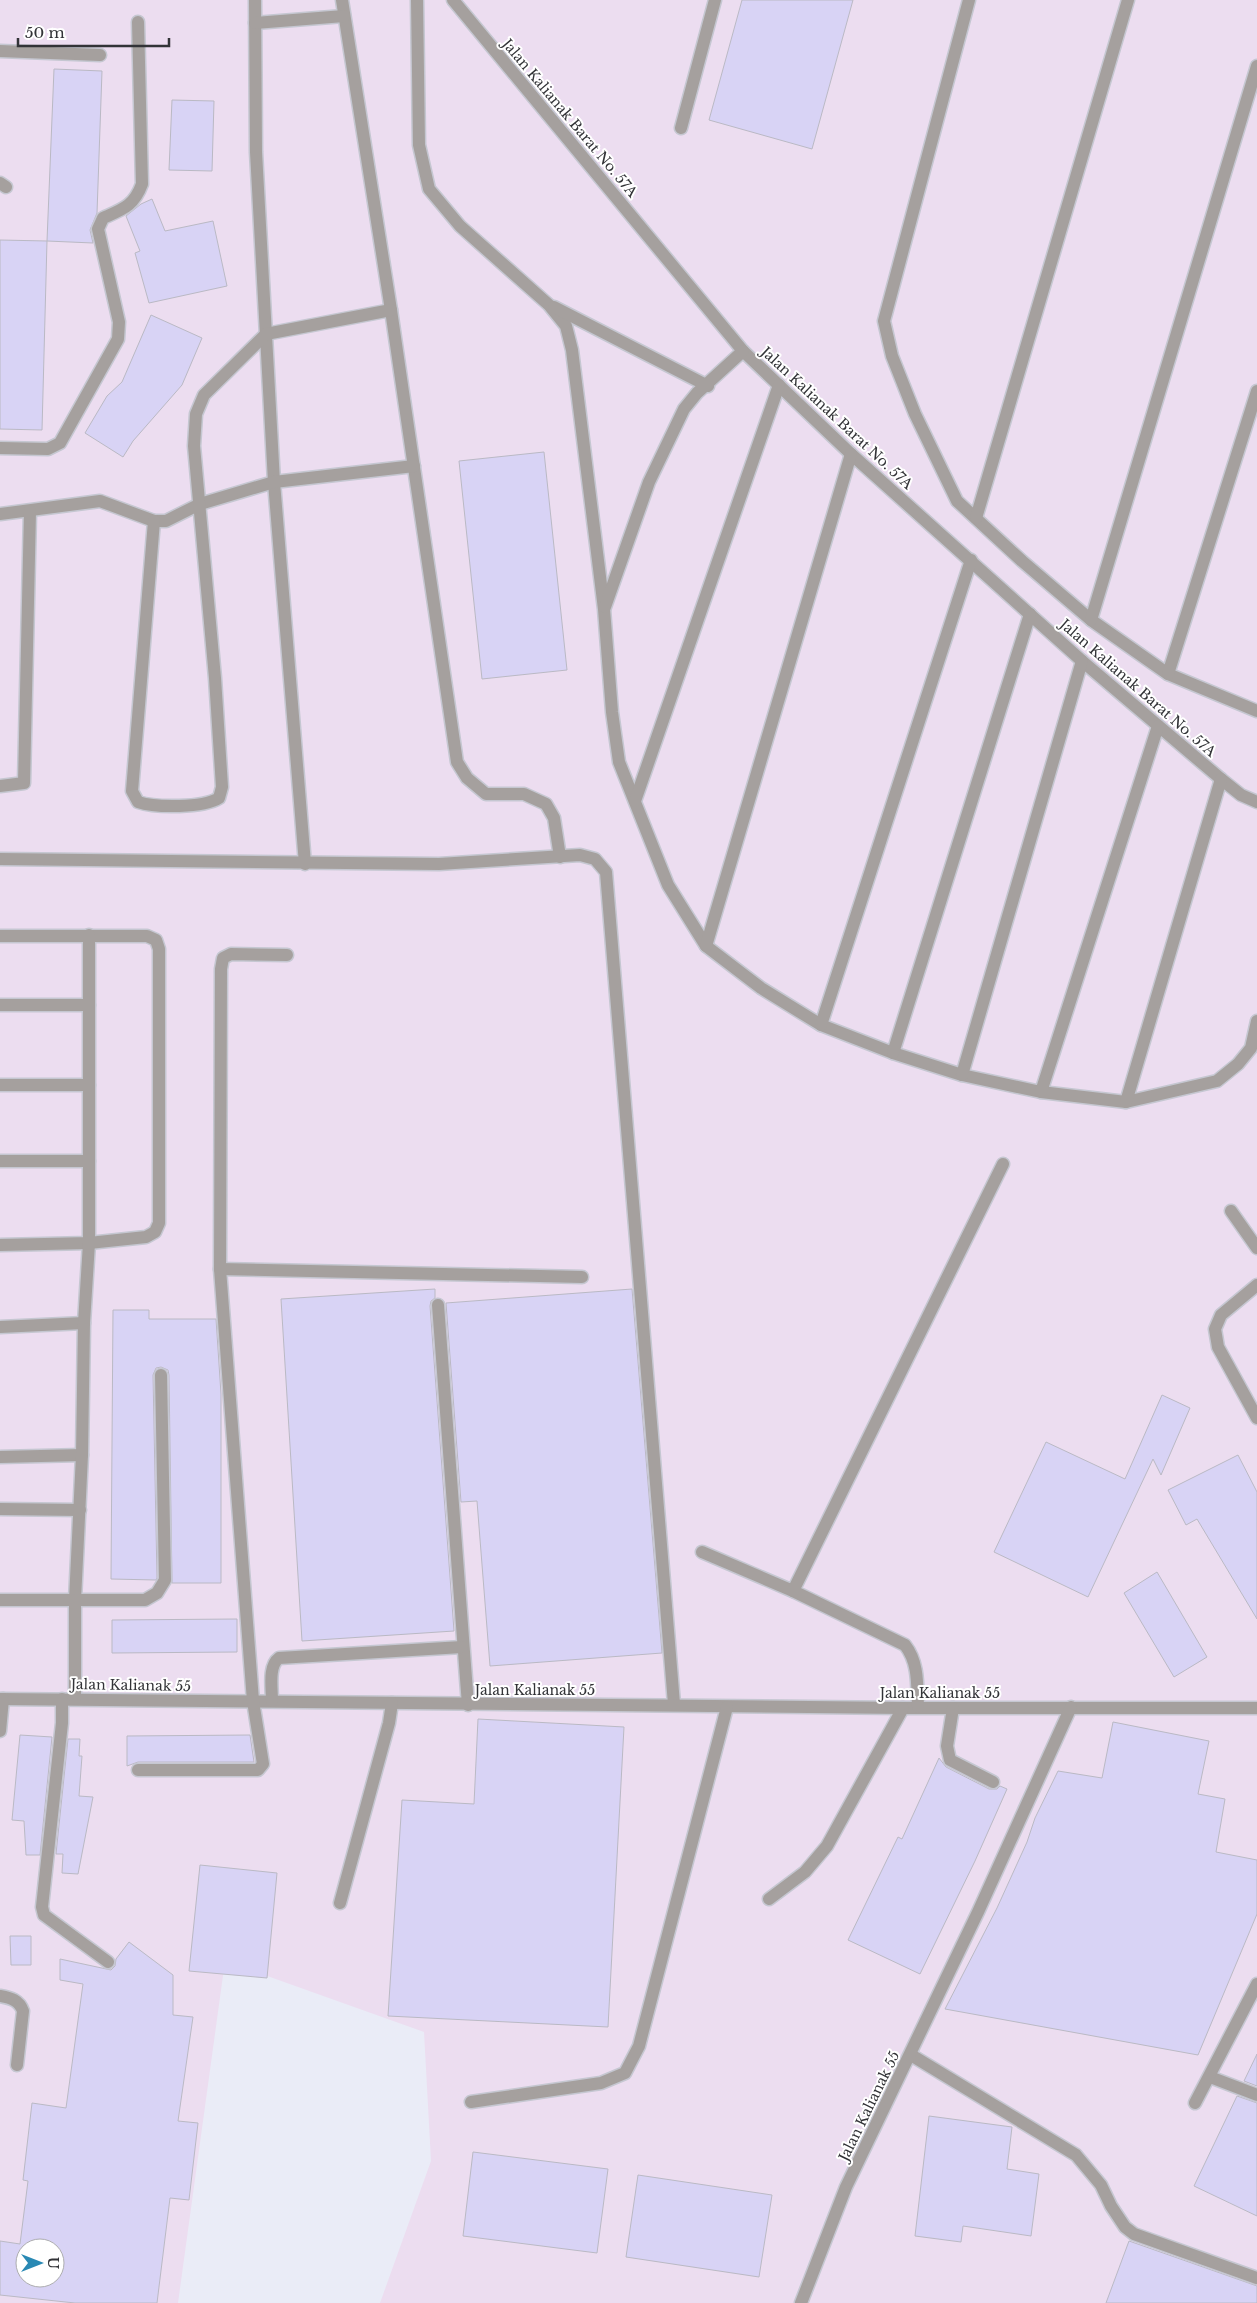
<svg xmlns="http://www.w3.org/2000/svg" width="1257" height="2303" font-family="'Libre Baskerville',serif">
	<rect width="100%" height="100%" fill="#eaecf7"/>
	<!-- industrial -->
	<path fill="#ecddf0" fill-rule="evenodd" d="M0,0H1257V2303H380L431,2161L424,2032L225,1961L178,2303H0ZM25,2248H55V2278H25Z"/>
	<!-- building -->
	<g fill="#d8d3f5" stroke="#bab9c4" fill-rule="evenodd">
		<path d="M742,0H853L812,149L709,120Z"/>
		<path d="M54,69L102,71L97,213L90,230L93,243L47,241Z"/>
		<path d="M172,100L214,101L212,171L169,170Z"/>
		<path d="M152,199L165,231L213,221L227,286L149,303L135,253L140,251L126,216L141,204Z"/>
		<path d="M0,240L47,241L42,430L0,429Z"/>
		<path d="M151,315L202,338L182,385L133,441L123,457L85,433L107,396L122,382Z"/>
		<path d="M544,452L567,670L482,679L459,461Z"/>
		<path d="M435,1289V1298L431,1301L430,1306L454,1631L302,1641L281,1299Z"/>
		<path d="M632,1289L662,1653L490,1666L477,1501L461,1502L446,1303Z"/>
		<path d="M113,1310H149V1319H216L221,1394V1583H172L169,1375L168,1370L161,1367L156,1368L153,1375L157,1578L156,1580L111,1579Z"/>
		<path d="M1162,1395L1190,1408L1161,1475L1153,1459L1088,1597L994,1552L1046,1442L1125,1479Z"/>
		<path d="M1238,1455L1257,1492V1619L1197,1519L1186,1525L1168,1490Z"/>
		<path d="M1157,1572L1207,1657L1174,1677L1124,1593Z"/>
		<path d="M237,1619V1652L112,1653V1620Z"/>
		<path d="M478,1719L624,1727L608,2027L388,2016L402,1800L474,1804Z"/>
		<path d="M1113,1722L1209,1741L1198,1794L1225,1799L1216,1852L1257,1860V1914L1198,2055L945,2009L997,1908L1027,1842L1035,1818L1058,1771L1102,1778Z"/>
		<path d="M20,1735L52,1737L40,1855H26L24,1821L12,1820Z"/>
		<path d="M250,1735L254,1762H138L127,1766V1736Z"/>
		<path d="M68,1739H80L79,1756H82L79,1796L93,1797L78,1874L62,1873L63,1854H56Z"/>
		<path d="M939,1758L946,1767L989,1789H997L1000,1786L1007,1789L975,1861L920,1974L848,1940L898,1837L902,1839Z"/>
		<path d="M200,1865L277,1873L267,1978L189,1971Z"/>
		<path d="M10,1936H31V1965H11Z"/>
		<path d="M129,1942L173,1975V2015L193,2017L178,2121L198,2123L189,2200L170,2198L157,2303H75L0,2295V2241L20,2244L28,2181L23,2180L32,2103L66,2108L83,1984L60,1980V1959L111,1970L115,1966L116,1959ZM25,2248H55V2278H25Z"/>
		<path d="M1257,2054V2086L1244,2081Z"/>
		<path d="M1237,2096L1257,2103V2216L1194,2186Z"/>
		<path d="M929,2116L1012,2127L1007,2169L1039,2174L1031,2236L963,2226L961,2242L915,2236Z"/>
		<path d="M473,2152L608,2169L597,2253L463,2236Z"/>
		<path d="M638,2175L772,2195L759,2277L626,2257Z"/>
		<path d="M1129,2241L1257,2286V2303H1106Z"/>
	</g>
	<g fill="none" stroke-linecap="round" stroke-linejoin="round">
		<!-- minor casing -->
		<g stroke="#c5c7d1" stroke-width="15">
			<g id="minor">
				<path d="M255,0L256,152L274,482L305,864"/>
				<path d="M342,0L391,310L457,762L467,778L486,794H524L546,804L554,818L560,857"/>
				<path d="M417,0L419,145L429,189L460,226L549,305L566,326L572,350L604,609L612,712L619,762L668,885L706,946L761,988L821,1025L893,1053L962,1075L1041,1092L1126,1102L1217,1081L1238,1064L1251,1048L1257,1021"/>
				<path d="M453,0L743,351L851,454L1082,661L1221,779L1241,795L1257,802"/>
				<path d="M969,0L884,321L892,356L915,414L957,501L1022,561L1091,620L1168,674L1257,711"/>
				<path d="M255,23L344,16"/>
				<path d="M0,51L100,55"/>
				<path d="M681,128L715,0"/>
				<path d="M0,183L6,187"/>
				<path d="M554,307L708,386"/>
				<path d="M0,448L48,449L60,443L118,339L119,322L98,229L103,218C123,209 134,206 142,184L138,22"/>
				<path d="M0,514L100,501L154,521H166L200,504L274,482L414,466"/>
				<path d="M976,518L1128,0"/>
				<path d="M154,521L132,791L138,802C156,808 203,808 219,798L222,787L215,678L194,446L196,414L204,395L266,334L391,310"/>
				<path d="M605,607L649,482L684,409L697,393L743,351"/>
				<path d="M1091,620L1257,66"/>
				<path d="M1168,674L1257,391"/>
				<path d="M0,786L24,783L30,511"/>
				<path d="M635,801L779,385"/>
				<path d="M0,859L439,864L580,855L595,859L606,872L674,1704"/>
				<path d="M0,936H147L156,940L159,949V1223L155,1232L146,1237L89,1243L0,1245"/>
				<path d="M706,946L851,454"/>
				<path d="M0,1005H89"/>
				<path d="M821,1025L971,560"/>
				<path d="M893,1053L1030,614"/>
				<path d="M962,1075L1082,661"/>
				<path d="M0,1085H89"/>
				<path d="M1041,1092L1158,726"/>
				<path d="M1126,1102L1221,779"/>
				<path d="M0,1161H89"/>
				<path d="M1231,1211L1257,1248"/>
				<path d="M220,1269L582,1277"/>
				<path d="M1257,1285L1221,1315L1215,1329L1218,1347L1257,1418"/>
				<path d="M438,1305L468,1705"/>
				<path d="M0,1327L84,1323"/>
				<path d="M0,1457L82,1455"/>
				<path d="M0,1509L80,1510"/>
				<path d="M702,1552L793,1591"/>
				<path d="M0,1600H75L82,1455L84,1323L89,1243V935"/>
				<path d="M0,1699L903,1708H1257"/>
				<path d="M62,1699V1723L42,1907L44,1915L108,1962"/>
				<path d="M75,1699V1600H145L157,1593L165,1580L161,1375"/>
				<path d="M272,1701C272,1688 268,1666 279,1658L462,1647"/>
				<path d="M918,1707C917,1685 919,1663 905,1645L793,1591L1003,1164"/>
				<path d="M953,1708L947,1746L950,1760L993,1782"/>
				<path d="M0,1731L3,1699"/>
				<path d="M138,1770H258L263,1764L253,1701L220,1269L221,969L223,958L231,954L287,955"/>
				<path d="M769,1899L805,1872L827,1846L903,1708"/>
				<path d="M340,1903L389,1723L392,1703"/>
				<path d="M0,1996C11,1998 19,2000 23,2011L17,2065"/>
				<path d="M911,2055L1076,2155L1101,2185L1111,2206L1125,2227L1134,2234L1257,2278"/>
				<path d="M1210,2077L1257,2095"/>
				<path d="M471,2102L601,2083L625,2073L639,2046L727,1707"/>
				<path d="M1195,2103L1257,1984"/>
				<path d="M801,2303L846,2187L978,1912L1071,1707"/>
			</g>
		</g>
		<!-- minor -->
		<use href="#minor" stroke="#a5a09e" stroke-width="12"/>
	</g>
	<g text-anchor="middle" stroke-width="4" stroke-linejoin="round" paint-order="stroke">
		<!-- street labels -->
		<g font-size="14" fill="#323337" stroke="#fff">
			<text transform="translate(570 118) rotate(50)" y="5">Jalan Kalianak Barat No. 57A</text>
			<text transform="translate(837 418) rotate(43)" y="5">Jalan Kalianak Barat No. 57A</text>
			<text transform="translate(1138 688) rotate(41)" y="5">Jalan Kalianak Barat No. 57A</text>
			<text transform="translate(131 1685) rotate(1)" y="5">Jalan Kalianak 55</text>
			<text x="535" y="1695">Jalan Kalianak 55</text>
			<text x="940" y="1698">Jalan Kalianak 55</text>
			<text transform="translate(869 2106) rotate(-64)" y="5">Jalan Kalianak 55</text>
		</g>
	</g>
	<!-- north arrow -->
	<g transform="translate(40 2263) rotate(90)"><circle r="24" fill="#ffffff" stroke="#adadaf"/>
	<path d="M0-4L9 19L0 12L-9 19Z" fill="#2989b4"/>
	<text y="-8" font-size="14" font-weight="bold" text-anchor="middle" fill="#323337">U</text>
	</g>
	<!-- scale -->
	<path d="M18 38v8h151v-8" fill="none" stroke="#323337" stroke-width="2.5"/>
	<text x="25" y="38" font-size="15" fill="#323337" stroke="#ffffff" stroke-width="4" paint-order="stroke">50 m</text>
</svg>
